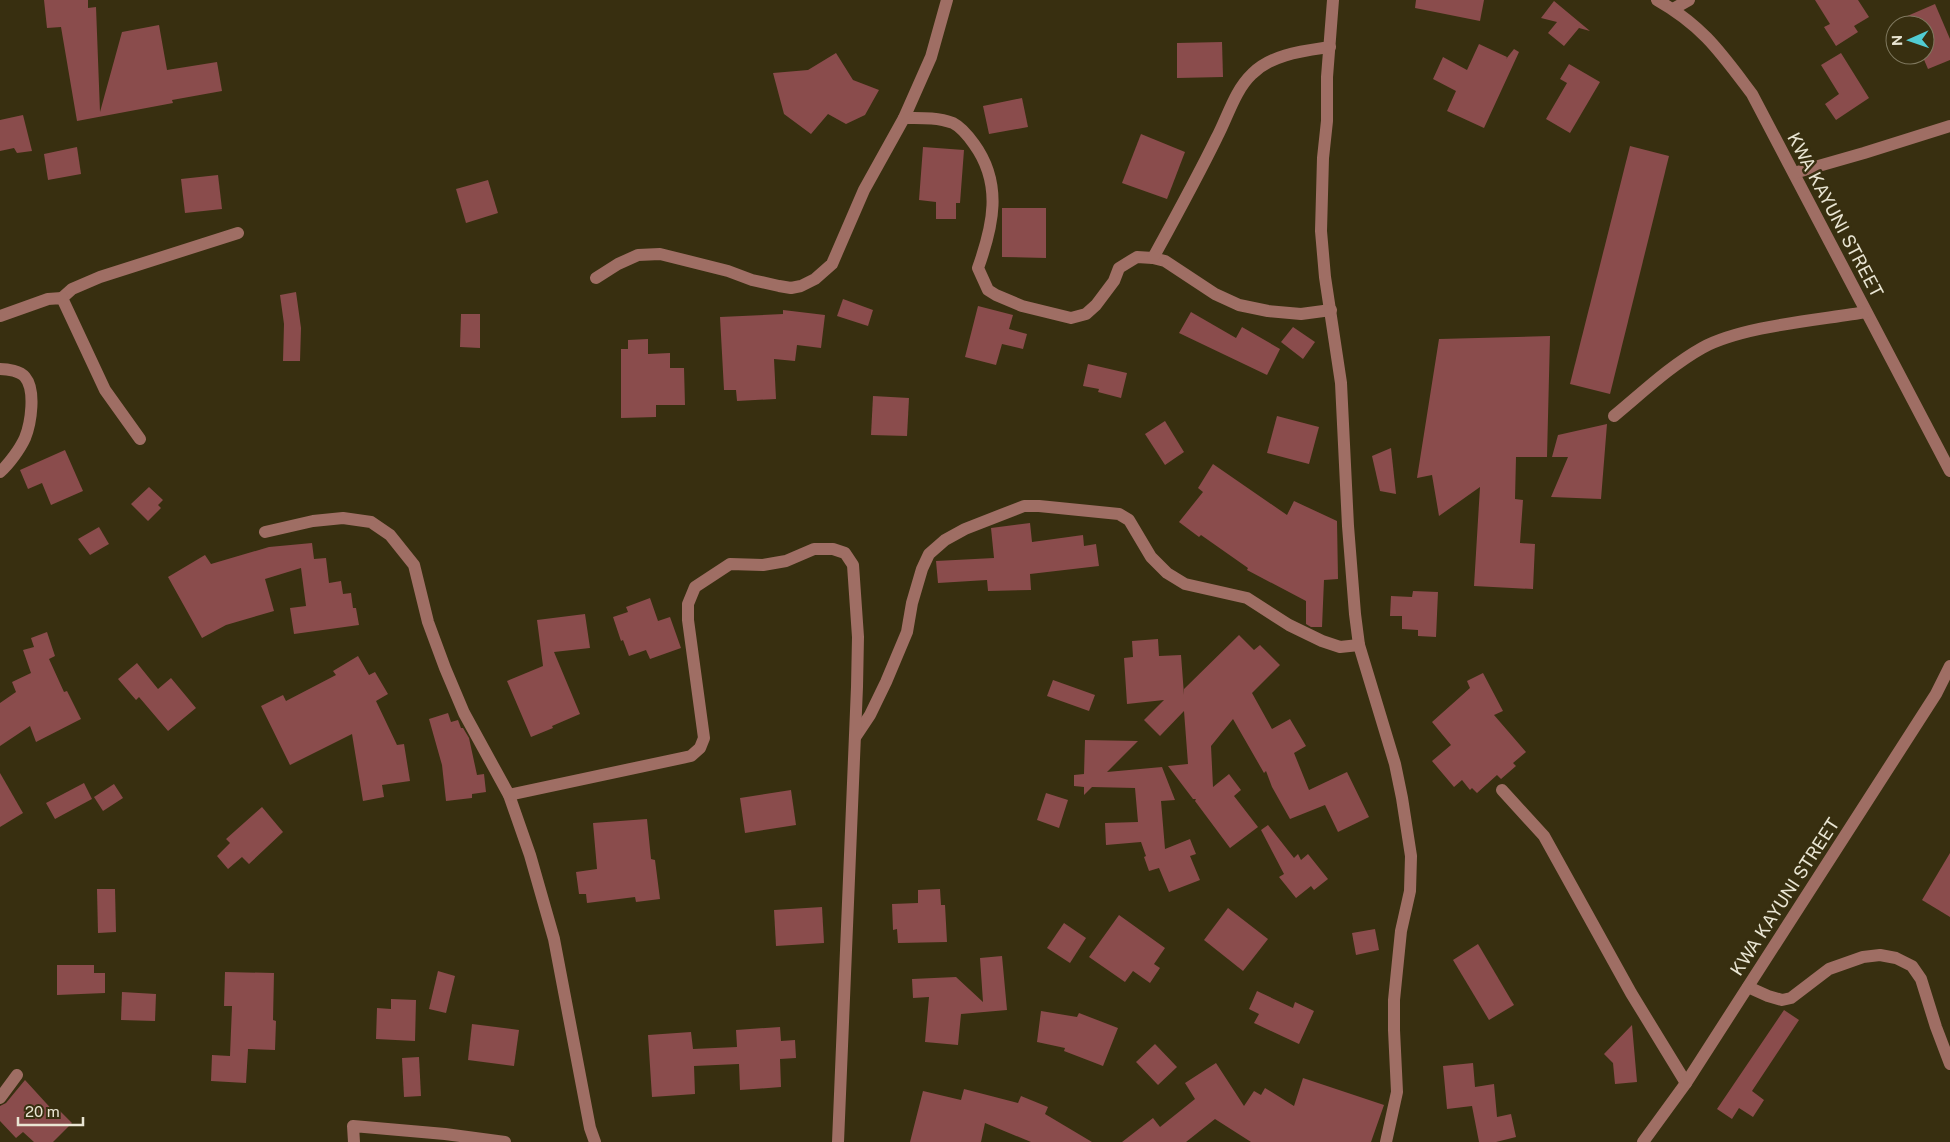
<svg xmlns="http://www.w3.org/2000/svg" width="1950" height="1142" font-family="'Public Sans',sans-serif">
	<rect width="100%" height="100%" fill="#382f10"/>
	<!-- building -->
	<g fill="#8a4c4c">
		<path d="M44,0H88V8L96,7L100,112L122,32L159,25L167,70L217,62L222,91L172,100L173,103L77,121L61,27L47,28Z"/>
		<path d="M1416,0H1484L1480,21L1415,8Z"/>
		<path d="M1815,0H1858L1869,17L1854,26L1858,32L1836,46L1824,27L1830,24Z"/>
		<path d="M1554,1L1590,31L1579,28L1564,46L1548,33L1557,22L1541,18Z"/>
		<path d="M1935,4L1950,39V60L1928,69L1922,55H1925V25H1909L1905,17Z"/>
		<path d="M1222,42L1223,77L1177,78V43Z"/>
		<path d="M1479,44L1507,57L1506,59L1514,49L1519,52L1484,128L1447,111L1456,91L1433,79L1443,57L1467,70Z"/>
		<path d="M836,53L853,80L879,90L865,115L846,124L828,114L811,134L784,114L773,73L808,70Z"/>
		<path d="M1841,53L1869,98L1836,120L1825,104L1839,94L1821,65Z"/>
		<path d="M1569,64L1600,82L1570,133L1546,119L1567,83L1560,79Z"/>
		<path d="M1022,98L1028,127L989,134L983,106Z"/>
		<path d="M23,115L32,151L17,153L14,148L0,151V120Z"/>
		<path d="M1141,134L1185,152L1167,199L1122,183Z"/>
		<path d="M1630,146L1669,156L1610,394L1570,384Z"/>
		<path d="M77,147L81,174L48,180L44,154Z"/>
		<path d="M923,147L964,150L960,203H956V219H936V202L919,200Z"/>
		<path d="M218,175L222,209L185,213L181,179Z"/>
		<path d="M488,180L498,213L466,223L456,189Z"/>
		<path d="M1002,208H1046V258L1002,257Z"/>
		<path d="M296,292L301,328L300,361H283L284,324L280,295Z"/>
		<path d="M843,299L873,310L868,326L837,316Z"/>
		<path d="M978,306L1013,315L1009,329L1027,334L1023,349L1002,344L996,365L965,357Z"/>
		<path d="M783,310L825,315L821,348L797,345L795,361L774,359L776,399L737,401L736,390H724L720,317L783,314Z"/>
		<path d="M1191,312L1236,338L1242,327L1280,349L1267,375L1179,333Z"/>
		<path d="M461,314H480V348L460,347Z"/>
		<path d="M1293,327L1315,342L1303,359L1281,342Z"/>
		<path d="M1550,336L1547,457H1516L1515,499L1523,500L1520,543L1535,544L1533,589L1474,586L1480,487L1439,516L1432,475L1417,478L1439,339Z"/>
		<path d="M648,339V354L670,353V368H684L685,405H656V417L621,418V349H628V340Z"/>
		<path d="M1088,364L1127,373L1121,398L1098,392L1099,389L1083,386Z"/>
		<path d="M873,396L909,398L907,436L871,435Z"/>
		<path d="M1277,416L1319,427L1309,464L1267,453Z"/>
		<path d="M1165,421L1184,452L1165,465L1145,434Z"/>
		<path d="M1607,424L1601,499L1551,497L1568,457H1552L1558,435Z"/>
		<path d="M1391,448L1396,494L1380,491L1372,456Z"/>
		<path d="M65,450L83,491L51,505L42,483L28,489L20,470Z"/>
		<path d="M1213,464L1287,515L1294,501L1337,521L1338,579L1324,580L1322,627H1311L1306,624V601L1247,570L1248,568L1201,535L1199,537L1179,522L1203,492L1198,488Z"/>
		<path d="M149,487L163,500L158,505L161,508L148,521L131,504Z"/>
		<path d="M1030,523L1032,542L1083,535L1084,546L1096,544L1099,566L1030,574L1031,590L988,591L987,580L938,583L936,561L994,558L991,528Z"/>
		<path d="M99,527L109,544L90,555L78,539Z"/>
		<path d="M312,543L314,559L326,558L329,583L341,581L343,594L351,593L353,608H356L359,625L294,634L290,608L306,606L301,568L265,579L274,611L226,625L202,638L168,577L205,555L211,564L269,547Z"/>
		<path d="M1413,591L1438,592L1436,637L1418,636V630L1402,629V616H1390L1391,596L1412,597Z"/>
		<path d="M650,598L658,621L670,617L681,648L650,659L646,650L629,656L623,640L621,641L613,617L628,612L626,607Z"/>
		<path d="M585,614L590,648L554,652L580,714L552,726L553,728L531,737L507,681L543,666L537,620Z"/>
		<path d="M47,632L55,656L49,659L64,692L67,691L81,719L36,742L30,726L0,746V703L16,692L12,682L31,673L23,650L34,647L31,638Z"/>
		<path d="M1239,635L1254,650L1260,645L1280,665L1252,693L1272,729L1290,719L1306,746L1294,753L1309,790L1347,772L1369,817L1338,832L1325,805L1290,819L1272,787L1266,771L1264,773L1233,719L1211,746L1213,787L1229,774L1241,790L1234,796L1258,827L1230,848L1195,801L1196,799H1193L1168,766L1188,764L1184,711L1160,736L1144,720L1164,700L1127,704L1124,658L1133,657L1132,641L1158,639L1159,656L1181,655L1184,695V689Z"/>
		<path d="M358,656L369,675L375,672L388,694L376,701L397,745L404,744L410,781L382,785L384,797L363,801L352,734L290,765L261,706L283,695L286,701L336,675L333,671Z"/>
		<path d="M137,663L158,689L171,678L196,708L168,731L139,697L136,700L118,679Z"/>
		<path d="M1483,673L1503,711L1494,715L1526,752L1513,763L1516,766L1501,779L1497,775L1477,793L1472,788L1470,790L1462,780L1454,787L1432,761L1451,745L1432,722L1470,688L1467,681Z"/>
		<path d="M1053,680L1095,695L1089,711L1047,696Z"/>
		<path d="M448,713L451,722L458,720L461,728H463L469,738L477,775L484,774L486,792L472,794V798L446,801L442,765L429,719Z"/>
		<path d="M1085,740L1138,741L1107,772L1162,767L1175,800L1161,801L1165,849L1190,839L1196,854L1190,856L1200,880L1169,892L1159,868L1149,871L1144,857L1146,856L1141,842L1106,845L1105,823L1138,822L1135,788L1092,787L1084,795V787L1074,786V775L1084,774Z"/>
		<path d="M0,773L23,813L0,827Z"/>
		<path d="M84,783L92,799L55,819L46,803Z"/>
		<path d="M114,784L123,798L103,811L94,797Z"/>
		<path d="M791,790L796,825L745,833L740,798Z"/>
		<path d="M1046,793L1068,800L1059,828L1037,820Z"/>
		<path d="M262,807L283,832L249,864L242,857L228,869L217,856L230,843L226,839Z"/>
		<path d="M647,819L651,859L655,860L660,899L636,902L635,897L587,903L586,894H579L576,872L597,869L593,823Z"/>
		<path d="M1268,825L1294,858L1298,854L1301,860L1308,854L1328,879L1314,890L1311,886L1296,898L1279,877L1284,874L1261,830Z"/>
		<path d="M1950,853V917L1922,900Z"/>
		<path d="M97,889H115L116,932L98,933Z"/>
		<path d="M940,889L941,905H945L947,942L898,943L897,929L893,930L892,904L918,903V890Z"/>
		<path d="M822,907L824,943L776,946L774,910Z"/>
		<path d="M1228,908L1268,939L1243,971L1204,940Z"/>
		<path d="M1119,915L1165,948L1154,964L1160,968L1150,983L1133,971L1125,982L1089,957Z"/>
		<path d="M1064,923L1086,938L1070,963L1047,948Z"/>
		<path d="M1375,929L1379,950L1356,955L1352,933Z"/>
		<path d="M1478,944L1514,1005L1489,1020L1453,960Z"/>
		<path d="M1002,956L1007,1010L961,1014L958,1045L925,1042L929,997L913,998L912,979L956,977L983,1002L980,958Z"/>
		<path d="M57,965H94V973H105V993L57,995Z"/>
		<path d="M438,971L455,976L446,1013L429,1009Z"/>
		<path d="M225,972L274,973L273,1020L276,1021L275,1050L248,1049L246,1083L211,1081L212,1055L230,1056L232,1006H224Z"/>
		<path d="M1257,991L1293,1008L1295,1002L1314,1011L1299,1044L1254,1023L1259,1014L1249,1009Z"/>
		<path d="M122,992L156,994L155,1021L121,1020Z"/>
		<path d="M391,999L416,1000L415,1041L376,1039L377,1008L391,1009Z"/>
		<path d="M1784,1010L1799,1020L1752,1091L1764,1100L1753,1117L1739,1108L1732,1119L1717,1109Z"/>
		<path d="M1041,1011L1077,1017L1079,1013L1118,1028L1103,1066L1064,1051L1065,1048L1037,1042Z"/>
		<path d="M472,1024L519,1030L514,1066L468,1060Z"/>
		<path d="M1632,1025L1637,1082L1615,1084L1613,1063L1604,1054Z"/>
		<path d="M780,1027L781,1041L795,1040L796,1058L780,1059L781,1087L740,1090L739,1064L694,1066L695,1094L652,1097L648,1035L691,1032L693,1049L737,1047L736,1030Z"/>
		<path d="M1155,1044L1177,1067L1158,1085L1136,1062Z"/>
		<path d="M419,1057L421,1096L404,1097L402,1058Z"/>
		<path d="M1216,1063L1244,1106L1254,1091L1261,1095L1265,1088L1294,1106L1303,1078L1384,1105L1371,1142H1251L1215,1119L1186,1142H1122L1153,1118L1160,1127L1195,1099L1185,1083Z"/>
		<path d="M1473,1063L1475,1087L1494,1084L1497,1117L1511,1114L1516,1137L1496,1142H1479L1472,1106L1447,1109L1443,1066Z"/>
		<path d="M25,1080L56,1114L60,1111L72,1123L53,1142H34L23,1132L16,1138L0,1121V1106L6,1103Z"/>
		<path d="M964,1089L1018,1103L1021,1096L1048,1107L1045,1114L1092,1142H1031L985,1123L981,1142H910L923,1091L961,1100Z"/>
	</g>
	<g fill="none" stroke-linecap="round" stroke-linejoin="round">
		<!-- minor -->
		<g stroke="#9f6e64" stroke-width="12">
			<path d="M1333,0L1327,77V121L1323,158L1321,231L1325,277L1341,383L1348,526L1355,614L1359,645L1395,764L1402,798L1411,856L1410,891L1401,931L1394,1000V1030L1397,1092L1386,1142"/>
			<path d="M1657,0C1703,26 1721,53 1752,94L1950,471"/>
			<path d="M1673,9L1689,0"/>
			<path d="M904,118C920,118 937,117 953,123C961,127 969,137 974,144C1003,184 993,226 978,268L988,290L996,295L1022,306L1071,318L1086,314L1096,305L1114,281L1119,268L1137,257L1153,258L1165,261L1215,294L1239,305L1268,311L1301,314L1331,310"/>
			<path d="M1794,173L1864,153L1950,126"/>
			<path d="M1153,258C1175,218 1197,178 1217,137C1228,116 1235,90 1252,74C1272,54 1303,51 1330,47"/>
			<path d="M596,278L618,264L638,255L660,254L728,271L752,280L779,286L791,288L801,286L815,279L832,264L864,190L904,118L931,57L947,0"/>
			<path d="M62,298L72,289L100,277L238,233"/>
			<path d="M0,316L48,299L62,298L105,390L140,439"/>
			<path d="M0,369C8,369 20,371 25,377C36,390 31,423 25,438C20,449 9,464 0,472"/>
			<path d="M1614,416C1642,393 1670,366 1702,348C1742,326 1820,320 1866,312"/>
			<path d="M265,532L313,521L343,518L371,522L390,535L414,565L428,622L445,668L464,713L509,795L530,855L554,939L590,1128L595,1142"/>
			<path d="M856,736L870,715L886,682L907,632L912,603L922,569L929,554L945,540L965,529L1024,506H1039L1119,514L1129,520L1151,557L1167,573L1185,584L1247,598L1289,625L1322,641L1340,647L1359,645"/>
			<path d="M1502,790L1544,836L1631,993L1686,1083"/>
			<path d="M509,795L691,756L700,748L704,738L688,620V604L695,587L730,564L763,565L786,561L814,549H833L845,553L853,565L858,637L857,687L838,1142"/>
			<path d="M1748,987L1768,996L1782,1000L1791,998L1829,969L1863,957L1880,955L1896,958L1912,966L1921,979L1936,1027L1950,1064"/>
			<path d="M0,1098L17,1075"/>
			<path d="M354,1142L353,1126L445,1134L505,1142"/>
			<path d="M1643,1142L1686,1083L1936,694L1950,666"/>
		</g>
	</g>
	<g text-anchor="middle" stroke-width="5" stroke-linejoin="round" paint-order="stroke">
		<!-- street labels -->
		<g font-size="18" fill="#e9e5d3" stroke="#382f10">
			<text transform="translate(1835 215) rotate(62)" y="6">KWA KAYUNI STREET</text>
			<text transform="translate(1785 897) rotate(-57)" y="6">KWA KAYUNI STREET</text>
		</g>
	</g>
	<!-- north arrow -->
	<g transform="translate(1910 40) rotate(268)"><circle r="24" fill="#382f10" stroke="#7f785e"/>
	<path d="M0-4L9 19L0 12L-9 19Z" fill="#51ccd3"/>
	<text y="-8" font-size="14" font-weight="bold" text-anchor="middle" fill="#e9e5d3">N</text>
	</g>
	<!-- scale -->
	<path d="M18 1117v8h65v-8" fill="none" stroke="#e9e5d3" stroke-width="2.5"/>
	<text x="25" y="1117" font-size="15" fill="#e9e5d3" stroke="#382f10" stroke-width="4" paint-order="stroke">20 m</text>
</svg>
